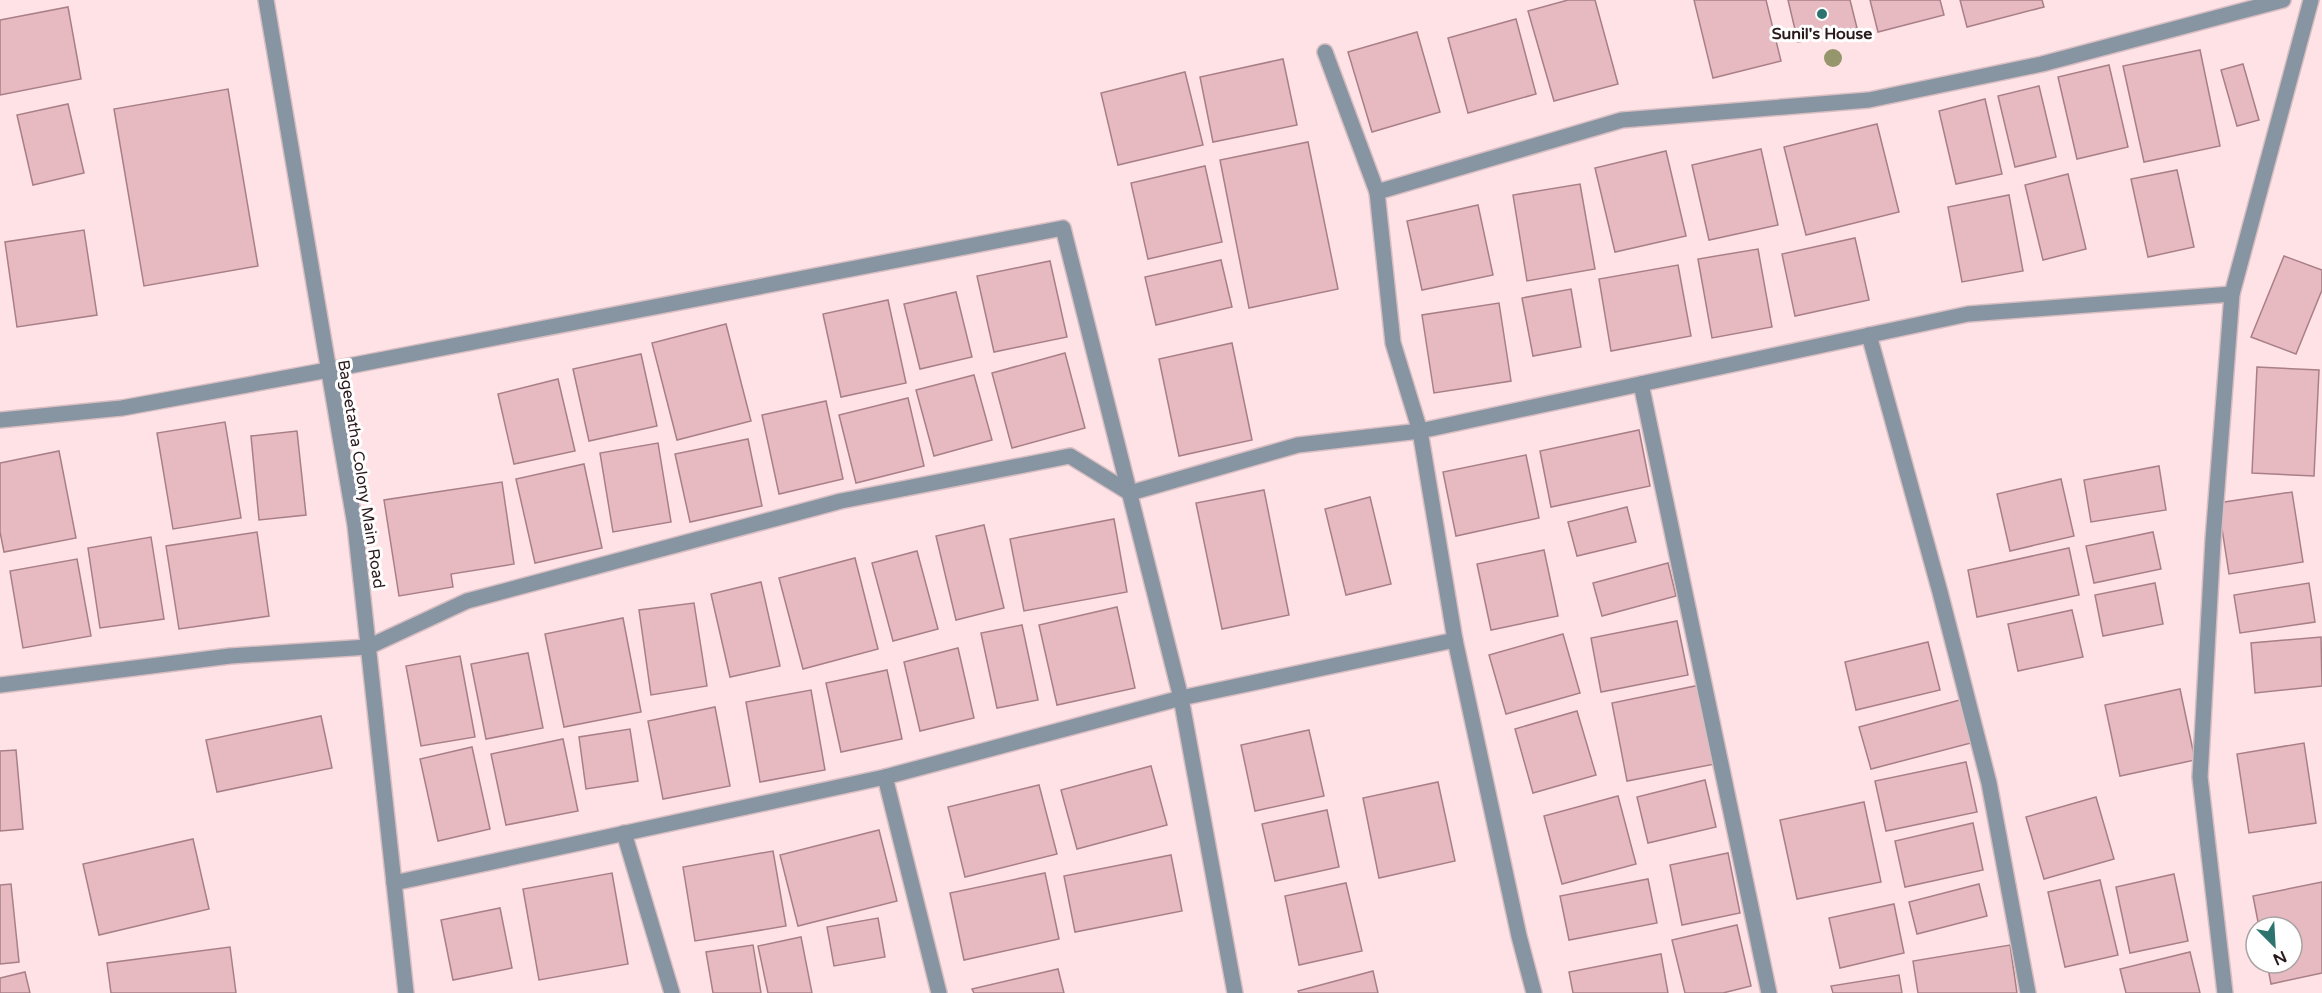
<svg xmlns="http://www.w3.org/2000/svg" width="2322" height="993" font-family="'Varela Round',sans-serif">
	<rect width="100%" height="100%" fill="#fee2e6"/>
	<!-- building -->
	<g fill="#e7bac1" stroke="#a97f87" stroke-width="1.5">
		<path d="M1568,0H1595L1618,84L1554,101L1528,11Z"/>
		<path d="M1694,0H1766L1781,61L1713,78Z"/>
		<path d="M1788,0H1850L1857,28L1798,42Z"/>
		<path d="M1870,0H1940L1944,15L1878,32Z"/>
		<path d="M1960,0H2042L2044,7L1967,27Z"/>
		<path d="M68,7L81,79L0,95V20Z"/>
		<path d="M1516,19L1536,94L1468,113L1448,38Z"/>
		<path d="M1417,32L1440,112L1372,132L1348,52Z"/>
		<path d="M2200,50L2220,146L2144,162L2123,66Z"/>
		<path d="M1283,59L1297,125L1213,142L1200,77Z"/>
		<path d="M2243,64L2259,120L2237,126L2221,70Z"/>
		<path d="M2109,65L2128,147L2077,159L2058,77Z"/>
		<path d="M1185,72L1203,145L1118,165L1101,93Z"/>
		<path d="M2039,86L2056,157L2015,167L1998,96Z"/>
		<path d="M228,89L258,266L144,286L114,109Z"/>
		<path d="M1985,99L2002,174L1956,184L1939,111Z"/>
		<path d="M68,104L84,173L33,185L17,115Z"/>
		<path d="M1877,124L1899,212L1806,235L1784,147Z"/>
		<path d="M1308,142L1338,289L1249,308L1220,160Z"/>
		<path d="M1761,149L1778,225L1709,240L1692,165Z"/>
		<path d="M1666,151L1686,236L1615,252L1595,168Z"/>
		<path d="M1205,166L1222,242L1148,259L1131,183Z"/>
		<path d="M2177,170L2194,247L2148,257L2131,179Z"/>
		<path d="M2068,174L2086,249L2043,260L2025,185Z"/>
		<path d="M1580,184L1595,269L1527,281L1513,195Z"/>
		<path d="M2009,195L2023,271L1962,282L1948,207Z"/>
		<path d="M1478,205L1493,275L1422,290L1407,221Z"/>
		<path d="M84,230L97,315L17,327L5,242Z"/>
		<path d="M1855,238L1869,300L1795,316L1782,254Z"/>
		<path d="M1758,249L1772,327L1712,338L1698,259Z"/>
		<path d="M2284,256L2322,270V290L2296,354L2251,337Z"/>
		<path d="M1221,260L1232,307L1156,325L1145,277Z"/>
		<path d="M1050,261L1067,337L994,352L977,276Z"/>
		<path d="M1678,265L1691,336L1611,351L1599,279Z"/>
		<path d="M1571,289L1581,347L1533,356L1522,298Z"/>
		<path d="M956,292L972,357L920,369L904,304Z"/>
		<path d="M888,300L906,383L841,397L823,314Z"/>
		<path d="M1499,303L1511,381L1434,393L1422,315Z"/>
		<path d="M726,324L751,421L677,440L652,343Z"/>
		<path d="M1232,343L1252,440L1179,456L1159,359Z"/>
		<path d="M1065,353L1085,428L1012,448L992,373Z"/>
		<path d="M641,354L657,426L589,441L573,369Z"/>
		<path d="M2257,367L2319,370L2314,476L2252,473Z"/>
		<path d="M974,375L992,440L934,456L916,390Z"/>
		<path d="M558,379L575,451L514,464L498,394Z"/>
		<path d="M908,398L924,466L856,483L839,415Z"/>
		<path d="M826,401L843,479L779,494L762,415Z"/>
		<path d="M225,422L241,518L173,529L157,433Z"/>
		<path d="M1639,430L1650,486L1551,507L1540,451Z"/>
		<path d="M297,431L306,515L259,520L251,436Z"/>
		<path d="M748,439L762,506L690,522L675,454Z"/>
		<path d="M658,443L671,522L613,532L600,453Z"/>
		<path d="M59,451L76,538L4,552L0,532V463Z"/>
		<path d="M1526,455L1539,518L1456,536L1443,472Z"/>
		<path d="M584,464L602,548L535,563L516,479Z"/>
		<path d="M2159,466L2166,510L2091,522L2084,480Z"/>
		<path d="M2061,479L2074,536L2010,551L1997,494Z"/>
		<path d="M502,482L514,564L451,574L453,587L399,596L384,500Z"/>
		<path d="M1264,490L1289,615L1222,629L1196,503Z"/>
		<path d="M2292,492L2303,562L2229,574L2218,503Z"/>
		<path d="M1370,497L1391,584L1346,595L1325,509Z"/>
		<path d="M1627,507L1636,542L1577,556L1568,522Z"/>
		<path d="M1114,519L1127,592L1024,611L1010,539Z"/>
		<path d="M984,525L1004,608L956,620L936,536Z"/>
		<path d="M257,532L269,616L179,629L166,546Z"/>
		<path d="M2153,532L2161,569L2094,583L2086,546Z"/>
		<path d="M151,537L164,619L100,628L88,548Z"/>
		<path d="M2069,548L2079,595L1977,617L1968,570Z"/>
		<path d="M1544,550L1558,616L1491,630L1477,564Z"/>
		<path d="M917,551L938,629L893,641L872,563Z"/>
		<path d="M855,558L878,649L803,669L779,578Z"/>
		<path d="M77,559L91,636L23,648L10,571Z"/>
		<path d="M1668,563L1676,596L1602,616L1593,583Z"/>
		<path d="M761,582L780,666L730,677L711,594Z"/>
		<path d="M2155,583L2163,624L2103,636L2095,595Z"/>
		<path d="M2309,583L2315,622L2240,633L2234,595Z"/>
		<path d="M694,603L707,686L651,695L639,610Z"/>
		<path d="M1117,607L1135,688L1057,705L1039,625Z"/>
		<path d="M2072,610L2083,657L2018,671L2008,624Z"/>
		<path d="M623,618L641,712L564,727L545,634Z"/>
		<path d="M1677,621L1688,675L1601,692L1591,638Z"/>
		<path d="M1022,625L1038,700L997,708L981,633Z"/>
		<path d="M1563,634L1580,693L1506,714L1489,655Z"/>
		<path d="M2321,637L2322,686L2255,693L2251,643Z"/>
		<path d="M1928,642L1940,690L1856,710L1845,662Z"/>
		<path d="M958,648L974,718L920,731L904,662Z"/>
		<path d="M528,653L543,728L486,739L471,664Z"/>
		<path d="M460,656L475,737L421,746L406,666Z"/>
		<path d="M887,670L902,739L841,752L826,683Z"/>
		<path d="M1700,685L1715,764L1627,781L1612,703Z"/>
		<path d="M2180,689L2195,760L2120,776L2105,705Z"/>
		<path d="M811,690L825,770L760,782L746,702Z"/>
		<path d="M1960,700L1971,743L1871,769L1859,727Z"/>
		<path d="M715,707L730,786L663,799L648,721Z"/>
		<path d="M1577,711L1596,775L1533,793L1515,729Z"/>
		<path d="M321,716L332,768L217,792L206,740Z"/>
		<path d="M630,729L638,781L586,789L579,737Z"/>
		<path d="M1309,730L1324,796L1255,811L1241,745Z"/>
		<path d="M563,739L578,811L506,825L491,754Z"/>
		<path d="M2304,743L2316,823L2249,833L2237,754Z"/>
		<path d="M472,747L490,829L438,841L420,759Z"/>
		<path d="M16,750L23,829L0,831V751Z"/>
		<path d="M1966,762L1977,812L1886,831L1875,781Z"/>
		<path d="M1151,766L1167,825L1077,849L1061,790Z"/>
		<path d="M1705,780L1716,827L1648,843L1637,797Z"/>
		<path d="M1438,782L1455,861L1379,878L1363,798Z"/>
		<path d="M1039,785L1057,854L965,877L948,807Z"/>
		<path d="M1618,796L1636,864L1562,884L1544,816Z"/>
		<path d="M2096,797L2114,859L2044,879L2026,817Z"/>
		<path d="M1864,802L1881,882L1797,899L1780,820Z"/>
		<path d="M1327,810L1339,867L1275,881L1262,824Z"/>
		<path d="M1973,823L1983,870L1905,887L1895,841Z"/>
		<path d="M879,830L897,901L798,926L780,855Z"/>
		<path d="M193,839L209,909L99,935L83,864Z"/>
		<path d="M773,851L786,926L695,941L683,867Z"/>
		<path d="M1728,853L1740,913L1682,925L1670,865Z"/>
		<path d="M1171,855L1182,911L1075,932L1064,876Z"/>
		<path d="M612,873L628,964L539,980L523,889Z"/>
		<path d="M1045,873L1059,939L964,960L950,893Z"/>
		<path d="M2174,874L2188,941L2130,953L2116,887Z"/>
		<path d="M1648,879L1657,923L1569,940L1560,896Z"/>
		<path d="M2100,880L2118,955L2065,967L2048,892Z"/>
		<path d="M2322,882V973L2271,984L2267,963H2292V927H2259L2253,896Z"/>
		<path d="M1346,883L1362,951L1299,965L1285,896Z"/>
		<path d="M11,884L19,962L0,964V885Z"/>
		<path d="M1979,884L1987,916L1917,934L1909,902Z"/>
		<path d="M1894,904L1904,953L1840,968L1829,918Z"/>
		<path d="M500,908L512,968L453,980L441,920Z"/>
		<path d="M878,918L885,957L834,966L827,927Z"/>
		<path d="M1737,925L1751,986L1723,993H1685L1672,940Z"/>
		<path d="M801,937L812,993H768L758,946Z"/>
		<path d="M753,945L761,993H713L706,952Z"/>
		<path d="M2010,945L2017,993H1918L1913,961Z"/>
		<path d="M230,947L236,993H111L107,963Z"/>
		<path d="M2190,952L2200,993H2126L2120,969Z"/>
		<path d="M1661,954L1668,993H1573L1569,972Z"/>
		<path d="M1058,969L1064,993H974L972,989Z"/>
		<path d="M1373,971L1378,993H1299L1298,991Z"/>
		<path d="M25,972L30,993H0V978Z"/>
		<path d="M1899,975L1902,993H1833L1831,986Z"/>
	</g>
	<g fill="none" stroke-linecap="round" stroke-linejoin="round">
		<!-- minor casing -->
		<g stroke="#d8bec2" stroke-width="18">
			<g id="minor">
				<path d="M266,0L355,525L406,993"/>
				<path d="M1325,52L1377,192L1622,120L1869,100L2042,64L2283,0"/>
				<path d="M1869,335L1940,592L1989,783L2028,993"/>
				<path d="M1641,384L1769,993"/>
				<path d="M0,420L122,408L328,370L1063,228L1181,698L885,777L939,993"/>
				<path d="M0,685L230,656L368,647L467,601L841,501L1070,456L1130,493L1298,445L1420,431L1393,343L1377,192"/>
				<path d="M624,833L672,993"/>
				<path d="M394,883L885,777"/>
				<path d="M1235,993L1181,698L1455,640"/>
				<path d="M1534,993L1519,936L1455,640L1420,431L1968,314L2232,294"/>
				<path d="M2225,993L2200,777L2213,540L2232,294L2311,0"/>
			</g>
		</g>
		<!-- minor -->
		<use href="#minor" stroke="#8794a1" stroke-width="15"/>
	</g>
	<!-- trees -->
	<circle fill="#96966d" cx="1833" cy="58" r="9"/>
	<!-- markers -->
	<circle fill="#2c746d" stroke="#fff" stroke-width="2" cx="1822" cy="14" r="6"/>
	<g text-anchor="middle" stroke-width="6" stroke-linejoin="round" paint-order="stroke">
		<!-- poi labels -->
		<g font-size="16" font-weight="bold" fill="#2b1a1d" stroke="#fff">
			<text x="1822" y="39">Sunil's House</text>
		</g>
		<!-- street labels -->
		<g font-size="16" fill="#2b1a1d" stroke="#fff">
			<text transform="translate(362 474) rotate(81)" y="6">Bageetatha Colony Main Road</text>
		</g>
	</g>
	<!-- north arrow -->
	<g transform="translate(2274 945) rotate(156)"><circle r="28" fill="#ffffff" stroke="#aaa3a5" stroke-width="1.5"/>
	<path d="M0-4.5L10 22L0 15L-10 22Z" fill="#2c746d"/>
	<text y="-9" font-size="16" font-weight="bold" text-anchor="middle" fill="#2b1a1d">N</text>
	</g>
</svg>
